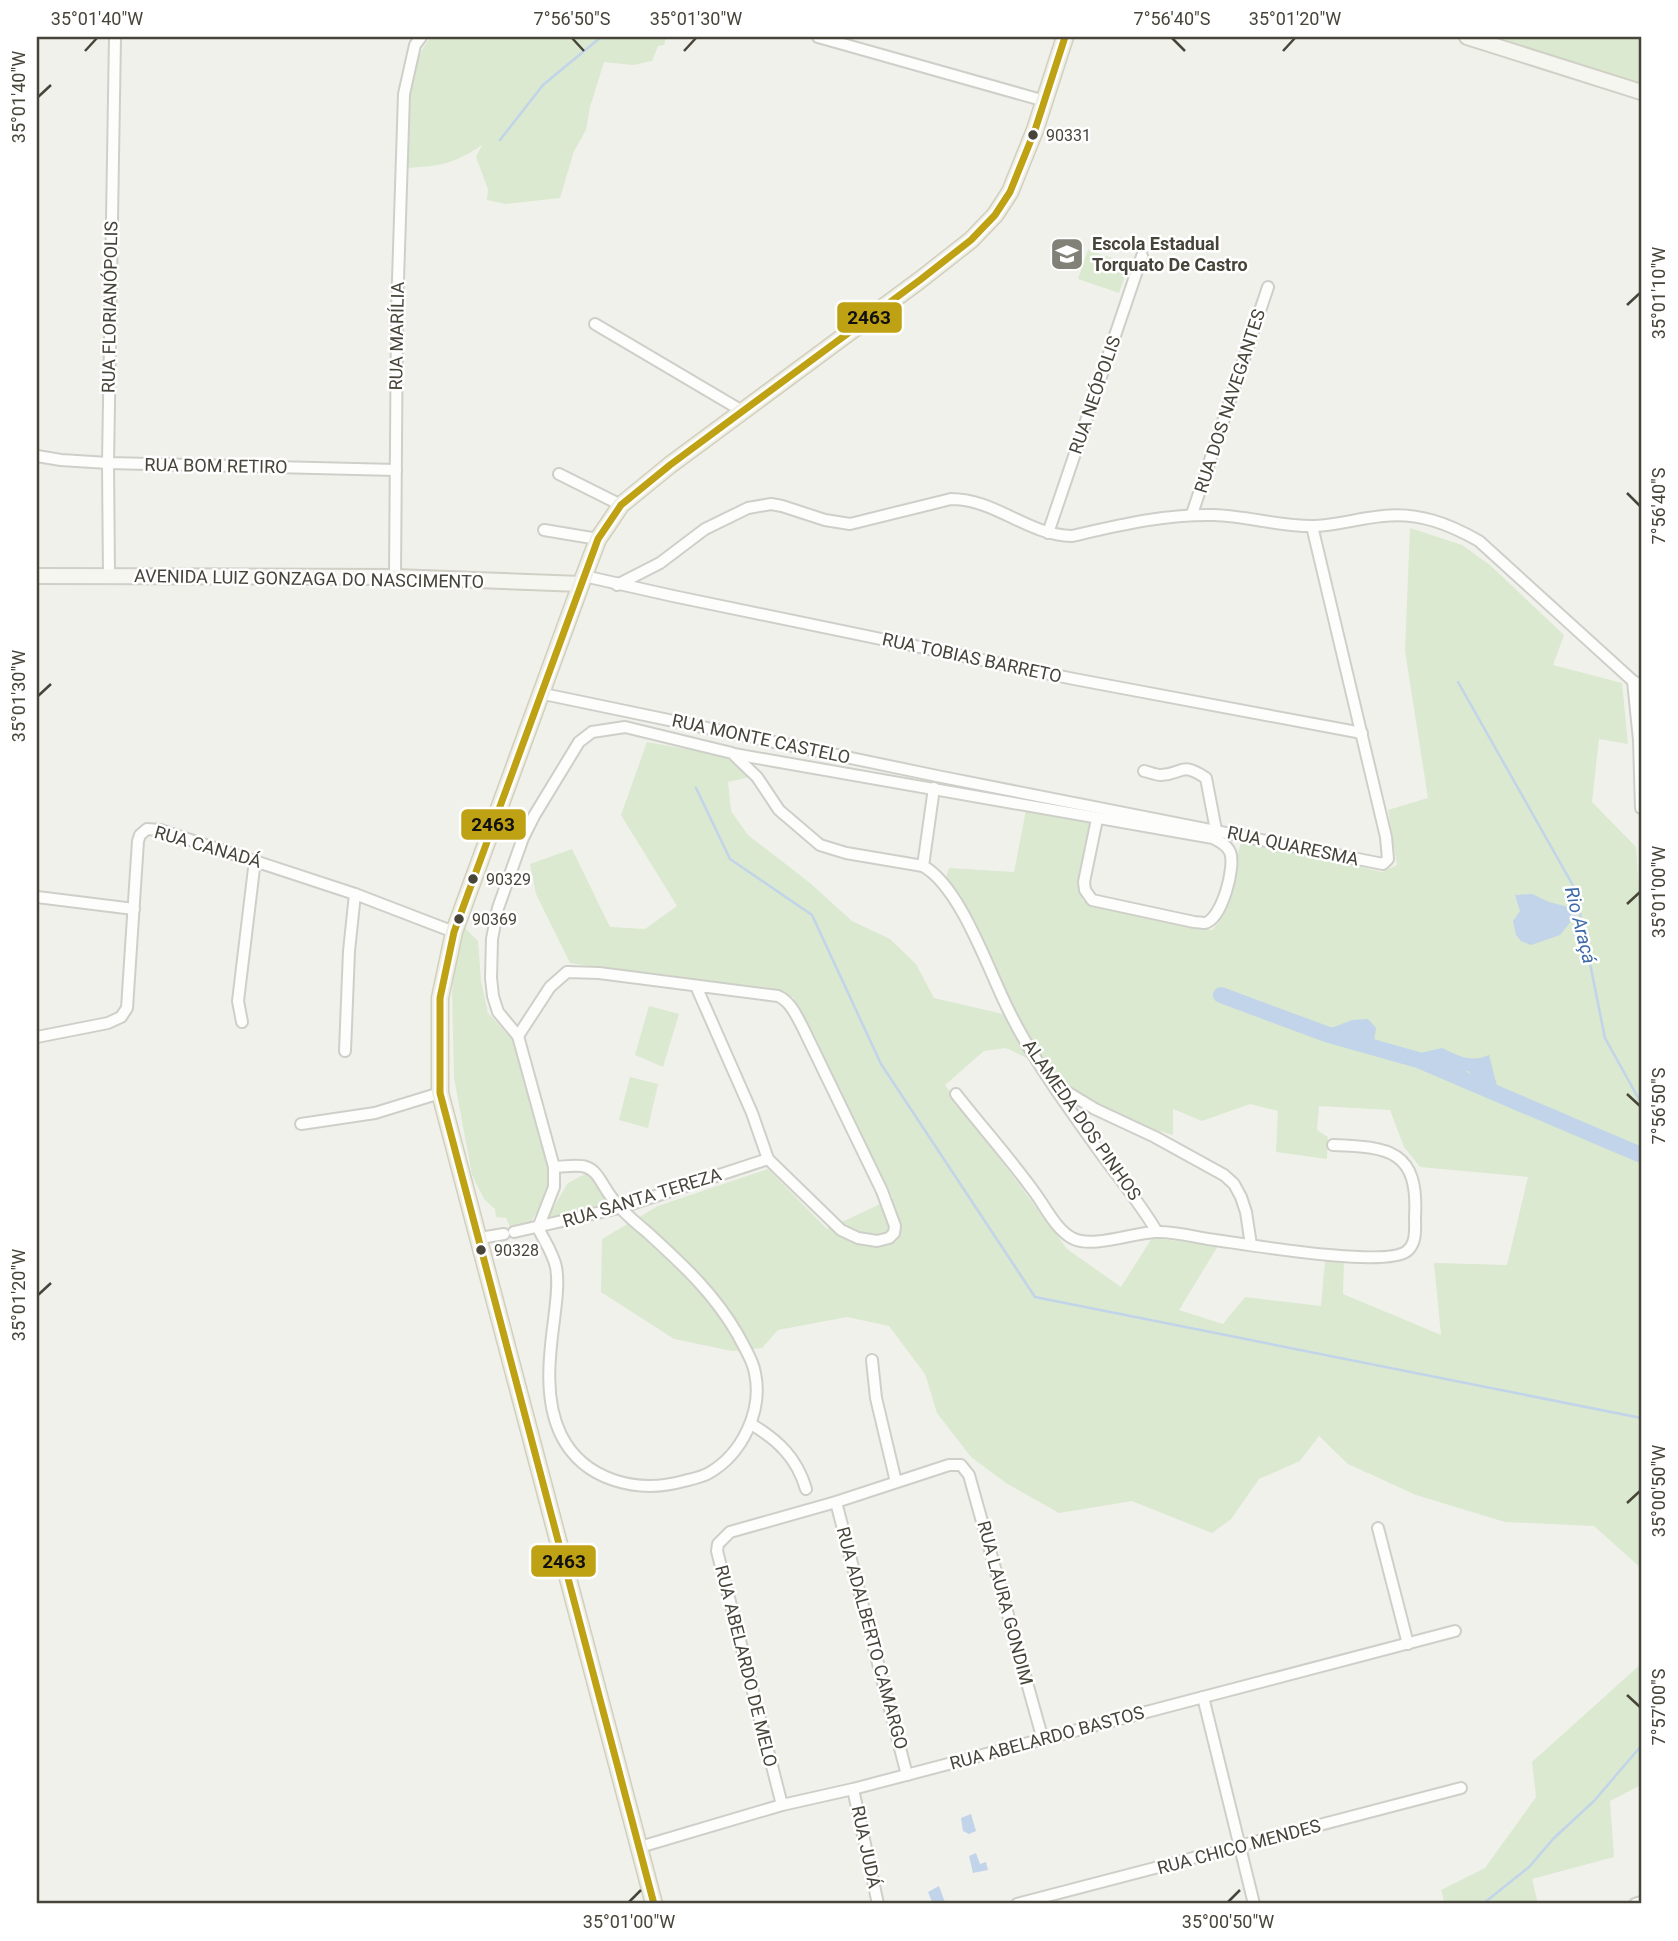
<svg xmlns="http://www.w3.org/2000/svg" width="1678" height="1941" font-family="Roboto,sans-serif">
	<rect width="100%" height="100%" fill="#f1f1ec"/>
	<!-- green -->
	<g fill="#dae9cf">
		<path d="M431,37H666L664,45L658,46L652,61L633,65L604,62L590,107L586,130L574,151L560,198L506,204L487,200L488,189L476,157L482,145C452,165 440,166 405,168C408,128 403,68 431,37Z"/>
		<path d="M1488,37H1641V86Z"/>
		<path d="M1088,250L1129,264L1119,293L1078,279Z"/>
		<path d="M1410,528L1462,545L1490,565L1564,635L1553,665L1622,683L1628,744L1599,739L1592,802L1636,847L1641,922V1568L1594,1526L1505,1522L1416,1495L1348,1464L1319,1436L1300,1461L1259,1479L1231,1519L1212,1533L1132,1501L1059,1513L1006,1483L971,1457L937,1413L925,1374L889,1326L847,1317L778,1330L762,1348L732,1351L674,1339L601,1292L602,1239L658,1206L768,1169L827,1229L893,1198L793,997L570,963L536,894L530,864L572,849L610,927L645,929L677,906L621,815L647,742L730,757L750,777L728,782L731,811L748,835L810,883L852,921L890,939L916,964L934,998L1003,1014L1035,1062L1006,1048L984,1051L945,1085L1067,1249L1121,1287L1152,1238L1218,1246L1179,1310L1223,1324L1245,1297L1321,1306L1325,1261L1344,1260L1343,1294L1441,1335L1434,1263L1507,1265L1528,1177L1420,1167L1404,1147L1390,1110L1319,1106L1317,1130L1328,1137L1327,1159L1276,1152L1278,1111L1250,1104L1202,1121L1173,1109V1135L1137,1124L1093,1104L1055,1080L1031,1043L945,880L949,868L1014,872L1026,810L1094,822L1080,893L1083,901L1212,930L1219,922L1242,839L1382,872L1397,865L1388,810L1428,798L1405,651Z"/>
		<path d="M461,924L478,941L481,981L488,1013L512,1039L544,1149L552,1186L530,1224L510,1227L506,1218L496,1217L495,1209L484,1199L472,1175L454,1078L452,992Z"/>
		<path d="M649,1006L679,1014L663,1067L635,1055Z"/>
		<path d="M630,1077L658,1084L648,1128L619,1120Z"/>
		<path d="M587,1173L595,1178L615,1207L549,1221L547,1218L568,1183Z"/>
		<path d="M1641,1664V1785L1610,1801L1614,1857L1532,1879L1538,1904H1445L1441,1890L1485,1868L1536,1797L1532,1762Z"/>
	</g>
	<!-- water -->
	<g fill="#c1d4ea">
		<path d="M1532,894L1549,902L1580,910L1560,935L1531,945L1521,941L1516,935L1513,921L1520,911L1515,895Z"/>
		<path d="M1368,1019L1376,1028L1373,1047L1356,1051L1345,1043V1037L1337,1032L1331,1035L1326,1034L1321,1024L1329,1029L1352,1020Z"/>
		<path d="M1442,1048C1459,1056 1471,1063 1489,1055L1500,1098L1493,1095L1468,1071C1450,1076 1433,1070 1418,1060L1420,1053Z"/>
		<path d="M971,1814L976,1831L969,1834L963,1831L961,1818Z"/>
		<path d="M976,1853L980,1864L986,1862L988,1870L973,1873L969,1856Z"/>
		<path d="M939,1886L945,1902L933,1904L928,1892Z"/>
	</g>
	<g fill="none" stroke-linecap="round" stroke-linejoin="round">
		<!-- stream -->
		<g stroke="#c1d4ea" stroke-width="2.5">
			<path d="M500,140L543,85L601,37"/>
			<path d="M1458,682L1575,889L1605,1038L1641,1103"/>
			<path d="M696,788L730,859L812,915L881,1064L1035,1297L1641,1418"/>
			<path d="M1484,1903L1529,1867L1554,1838L1594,1801L1641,1746"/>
		</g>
		<!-- river -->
		<path stroke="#c1d4ea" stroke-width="16" d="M1221,995L1326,1034L1418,1060L1641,1155"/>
		<!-- street casing -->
		<g stroke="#cfcfca" stroke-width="14">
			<g id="street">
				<path d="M818,37L1045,101"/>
				<path d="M595,324L744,412"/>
				<path d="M37,456L61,460L108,463L396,470"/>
				<path d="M559,474L621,505"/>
				<path d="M1192,514L1268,287"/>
				<path d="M544,530L598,539"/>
				<path d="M1048,533L1142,256"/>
				<path d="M584,576L673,596L1074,679L1362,733"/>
				<path d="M109,577L108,463L115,37"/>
				<path d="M395,577L397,311L404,94L415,45L421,37"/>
				<path d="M617,585L660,563L705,529L748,508L771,504L782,506L825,520L850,524L951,499C996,499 1027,535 1072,536C1120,525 1165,514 1214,515C1248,516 1281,527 1315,526C1338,525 1360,518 1383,516C1419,512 1449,524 1479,541L1633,681L1641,685"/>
				<path d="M1633,681L1639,740L1641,808"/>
				<path d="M539,693L937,776L1383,864L1388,859L1386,837L1312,526"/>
				<path d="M734,754L1213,838C1219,841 1227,845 1230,852C1236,866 1222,919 1205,923C1204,923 1195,922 1194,922L1092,900L1085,890L1084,882L1097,819"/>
				<path d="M1144,771C1149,772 1156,775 1161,775C1184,774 1180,761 1206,778L1216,830"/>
				<path d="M934,788L923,866C961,887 989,972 1009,1011C1032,1058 1065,1103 1095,1145C1116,1175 1139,1201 1157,1232"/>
				<path d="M37,897L134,909"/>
				<path d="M242,1022L238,1001L255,860"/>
				<path d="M518,1036L550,987L567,972L599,973L778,996C791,1002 796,1015 803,1028L882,1191L895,1226L894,1233L889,1238L877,1241L858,1238L841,1230L768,1159L752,1113L696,986"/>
				<path d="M37,1037L108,1023L121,1017L127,1008L138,841L140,835L147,829L160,830L355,894L454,932"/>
				<path d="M345,1051L349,951L355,894"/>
				<path d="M1057,1086L1095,1109L1155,1137L1224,1175L1234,1184L1241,1197L1246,1212L1251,1245"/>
				<path d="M956,1094C981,1126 1008,1156 1032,1189C1044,1204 1055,1229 1072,1238C1092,1249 1132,1233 1155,1232C1172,1231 1191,1236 1208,1239C1240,1243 1385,1269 1407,1251C1417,1243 1415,1228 1415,1217C1419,1150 1389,1147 1333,1145"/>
				<path d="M301,1124L375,1113L440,1093"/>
				<path d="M554,1167C564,1167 577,1164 586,1167C595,1170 599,1178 604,1186C615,1205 630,1218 647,1232C682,1264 714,1293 738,1335C744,1347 753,1360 755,1373C763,1411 742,1454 709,1473C702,1477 692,1479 684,1481C638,1494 584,1481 561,1435C544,1400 549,1357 554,1320C556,1302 559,1284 556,1267C553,1253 544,1240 538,1228L554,1187V1167L518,1036L498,1012L493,996L491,978L492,939L498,908L523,838L534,816L579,742L592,732L625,727L732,753L757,777L779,810L820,845L846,853L923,866"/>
				<path d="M514,1232L619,1208L768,1159"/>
				<path d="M480,1238L504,1234"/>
				<path d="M872,1360L876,1398L896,1482"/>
				<path d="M751,1424C778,1440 797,1458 806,1489"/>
				<path d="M836,1502L907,1775"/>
				<path d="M1378,1528L1408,1644"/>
				<path d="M1203,1697L1254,1904"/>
				<path d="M853,1789L878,1904"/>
				<path d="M782,1805L717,1551L718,1544L730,1532L836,1502L949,1465H961L969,1475L1043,1740"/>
				<path d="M640,1847L782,1805L853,1789L1455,1631"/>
				<path d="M1017,1904L1461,1788"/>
				<path d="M1635,1904L1641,1902"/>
			</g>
		</g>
		<!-- secondary casing -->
		<g stroke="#d1d0c6" stroke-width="18">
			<g id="secondary">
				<path d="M1467,37L1641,92"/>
				<path d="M37,576L395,577L581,584"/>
			</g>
		</g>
		<!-- primary casing -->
		<g stroke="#d2cfbc" stroke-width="19">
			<path id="primary" d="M654,1904L440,1093V998L454,932L581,584L598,539L607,526L621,505L670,465L920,280L971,240L995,215L1010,192L1035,130L1065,37"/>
		</g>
		<!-- street -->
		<use href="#street" stroke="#fdfdfc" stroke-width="10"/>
		<!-- secondary -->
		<use href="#secondary" stroke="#f6f6f1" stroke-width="14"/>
		<!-- primary -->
		<use href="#primary" stroke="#f0efe6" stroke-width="16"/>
		<!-- bus-1 casing -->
		<g stroke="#fff" stroke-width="12">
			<path id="bus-1" d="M654,1904L440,1093V998L454,932L598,539L621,505L670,465L920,280L971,240L995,215L1010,192L1035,130L1065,37"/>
		</g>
		<!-- bus-1 -->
		<use href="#bus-1" stroke="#bfa114" stroke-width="7"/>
	</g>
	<!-- ticks -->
	<path fill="none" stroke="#474439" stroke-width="2.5" d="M572,38L584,51M1172,38L1185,51M85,51L97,38M684,51L696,38M1283,51L1295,38M38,97L51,85M1627,305L1640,293M1627,493L1640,506M38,696L51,684M1627,904L1640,892M1627,1094L1640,1106M38,1295L51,1283M1627,1503L1640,1491M1627,1695L1640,1707M629,1902L641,1890M1228,1902L1240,1890"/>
	<!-- icons -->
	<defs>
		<g id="school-square" transform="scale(1.75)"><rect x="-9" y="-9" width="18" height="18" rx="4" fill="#828178" stroke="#fff"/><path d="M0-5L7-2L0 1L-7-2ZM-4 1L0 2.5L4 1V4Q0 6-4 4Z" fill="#fff"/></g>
	</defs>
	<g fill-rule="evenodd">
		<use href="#school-square" x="1067" y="254"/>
	</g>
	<!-- markers -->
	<g fill="#474439" stroke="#fff" stroke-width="2.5">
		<circle cx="1033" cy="135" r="6"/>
		<circle cx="473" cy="879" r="6"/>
		<circle cx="459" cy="919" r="6"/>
		<circle cx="481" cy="1250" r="6"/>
	</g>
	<g text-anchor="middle" stroke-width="5" stroke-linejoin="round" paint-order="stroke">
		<!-- bus labels -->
		<g font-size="16" fill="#474439" stroke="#fff" text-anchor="start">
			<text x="1046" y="141">90331</text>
			<text x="486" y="885">90329</text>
			<text x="472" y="925">90369</text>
			<text x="494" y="1256">90328</text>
		</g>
		<!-- poi labels -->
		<g font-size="18" font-weight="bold" fill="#474439" stroke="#fff" text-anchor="start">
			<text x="1092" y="250">Escola Estadual<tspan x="1092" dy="21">Torquato De Castro</tspan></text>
		</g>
		<!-- street labels -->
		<g font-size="18" fill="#474439" stroke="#fff">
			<text transform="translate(110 307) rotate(-89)" y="6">RUA FLORIANÓPOLIS</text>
			<text transform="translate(397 336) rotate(-89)" y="6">RUA MARÍLIA</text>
			<text transform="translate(1095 395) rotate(-71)" y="6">RUA NEÓPOLIS</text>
			<text transform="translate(1230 401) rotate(-72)" y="6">RUA DOS NAVEGANTES</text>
			<text transform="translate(216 466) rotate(1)" y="6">RUA BOM RETIRO</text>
			<text transform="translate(309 579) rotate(1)" y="6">AVENIDA LUIZ GONZAGA DO NASCIMENTO</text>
			<text transform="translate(972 658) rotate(12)" y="6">RUA TOBIAS BARRETO</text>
			<text transform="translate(761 739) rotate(12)" y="6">RUA MONTE CASTELO</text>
			<text transform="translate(1293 846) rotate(12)" y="6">RUA QUARESMA</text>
			<text transform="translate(208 847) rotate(16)" y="6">RUA CANADÁ</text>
			<text transform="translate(1082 1120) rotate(55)" y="6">ALAMEDA DOS PINHOS</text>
			<text transform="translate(642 1198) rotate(-17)" y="6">RUA SANTA TEREZA</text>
			<text transform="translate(1005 1603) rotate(75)" y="6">RUA LAURA GONDIM</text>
			<text transform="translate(872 1638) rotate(75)" y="6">RUA ADALBERTO CAMARGO</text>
			<text transform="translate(746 1666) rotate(76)" y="6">RUA ABELARDO DE MELO</text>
			<text transform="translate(1047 1738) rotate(-15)" y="6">RUA ABELARDO BASTOS</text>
			<text transform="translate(866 1847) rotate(78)" y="6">RUA JUDÁ</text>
			<text transform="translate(1239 1847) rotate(-15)" y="6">RUA CHICO MENDES</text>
		</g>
		<!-- water labels -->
		<g font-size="19" font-style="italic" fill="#3d69a8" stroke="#fff">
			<text transform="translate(1581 925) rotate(76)" y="7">Rio Araçá</text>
		</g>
	</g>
	<g stroke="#fff" stroke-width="2.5">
		<rect x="836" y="301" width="67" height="33" rx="7" fill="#bfa114"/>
		<rect x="460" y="808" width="67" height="33" rx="7" fill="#bfa114"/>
		<rect x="530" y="1544" width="67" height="34" rx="7" fill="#bfa114"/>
	</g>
	<g font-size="19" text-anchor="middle" font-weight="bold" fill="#111">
		<text x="869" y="324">2463</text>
		<text x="493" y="831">2463</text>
		<text x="564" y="1568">2463</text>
	</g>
	<!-- border -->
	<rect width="1678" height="1941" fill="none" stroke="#ffffff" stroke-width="77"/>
	<rect x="38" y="38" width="1602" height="1864" fill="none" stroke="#474439" stroke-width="2.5"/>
	<g font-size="18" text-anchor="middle" fill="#474439">
		<text x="97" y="25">35°01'40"W</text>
		<text x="572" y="25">7°56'50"S</text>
		<text x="696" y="25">35°01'30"W</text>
		<text x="1172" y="25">7°56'40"S</text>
		<text x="1295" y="25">35°01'20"W</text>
		<text transform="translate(19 97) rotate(-90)" y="6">35°01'40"W</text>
		<text transform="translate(1659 293) rotate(-90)" y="6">35°01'10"W</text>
		<text transform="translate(1659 506) rotate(-90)" y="6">7°56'40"S</text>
		<text transform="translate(19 696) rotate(-90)" y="6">35°01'30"W</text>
		<text transform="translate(1659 892) rotate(-90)" y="6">35°01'00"W</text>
		<text transform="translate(1659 1106) rotate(-90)" y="6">7°56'50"S</text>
		<text transform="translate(19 1295) rotate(-90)" y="6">35°01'20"W</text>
		<text transform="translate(1659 1491) rotate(-90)" y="6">35°00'50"W</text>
		<text transform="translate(1659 1707) rotate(-90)" y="6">7°57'00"S</text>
		<text x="629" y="1928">35°01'00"W</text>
		<text x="1228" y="1928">35°00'50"W</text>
	</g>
</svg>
